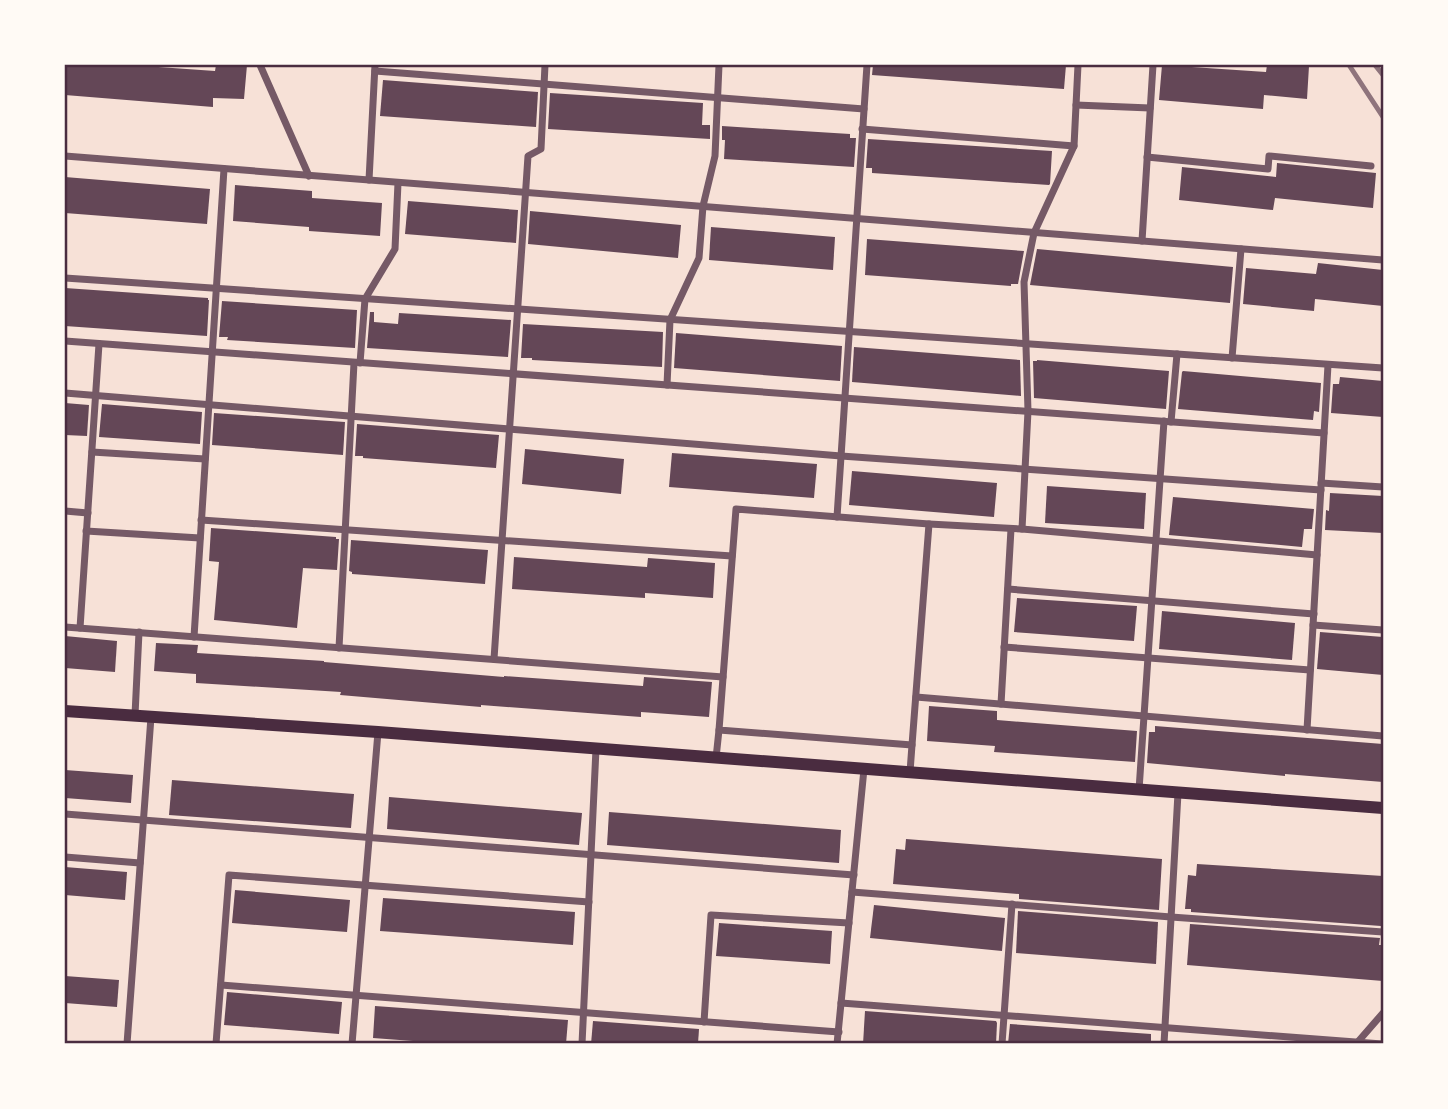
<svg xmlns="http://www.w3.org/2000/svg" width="1448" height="1109" font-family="Overpass,sans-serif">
	<rect width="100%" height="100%" fill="#f7e1d7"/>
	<!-- building -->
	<g fill="#644757">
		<path d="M65,65H130L215,71L216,65H247L244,99L213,98V107L65,95Z"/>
		<path d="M873,65H1066L1064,89L872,75Z"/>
		<path d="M1162,65L1266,72L1267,65L1309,66L1307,99L1264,95L1263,109L1159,100Z"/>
		<path d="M383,80L538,92L536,127L380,116Z"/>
		<path d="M550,93L703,103L702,125H710V139L548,129Z"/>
		<path d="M722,126L850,134V138H856L854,167L724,159L725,140H722Z"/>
		<path d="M868,139L1052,151L1050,184L1049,185L872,173V168H866Z"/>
		<path d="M1277,163L1376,173L1373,208L1275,198L1273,210L1179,200L1182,167L1276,177Z"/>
		<path d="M65,177L210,189L207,224L65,213Z"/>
		<path d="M235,185L312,191V198L382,203L380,236L309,231V227L233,221Z"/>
		<path d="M408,201L518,210L516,243L405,234Z"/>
		<path d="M530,211L681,225L678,258L528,244Z"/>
		<path d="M711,227L835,237L833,270L709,260Z"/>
		<path d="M867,239L1024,251L1018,284H1011V286L865,275Z"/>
		<path d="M1037,249L1233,267L1230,303L1030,285Z"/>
		<path d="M1318,263L1383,270V306L1315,299L1314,311L1243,304L1246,268L1316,274Z"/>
		<path d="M65,288L208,298V300H209L207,336L65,326Z"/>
		<path d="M222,301L357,310L355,348L227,340L228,337H219Z"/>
		<path d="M370,312H374V322L398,324L399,313L511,320L508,357L367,348Z"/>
		<path d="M523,324L663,332L662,367L532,360V358H521Z"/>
		<path d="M676,333L842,346L840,381L674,368Z"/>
		<path d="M854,347L1020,360L1021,396L852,382Z"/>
		<path d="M1037,360L1169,371L1166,409L1034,398L1033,361H1037Z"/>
		<path d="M1183,371L1321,383L1319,412L1314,411L1313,420L1178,409L1182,372Z"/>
		<path d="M1340,377L1383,381V417L1331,413L1333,384H1339Z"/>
		<path d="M65,403L89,405L87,436L65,435Z"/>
		<path d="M102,404L202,412L200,444L99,437Z"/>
		<path d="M214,413L345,422L343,455L212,445Z"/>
		<path d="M357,424L499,435L496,468L363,458V456H355Z"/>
		<path d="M525,449L624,459L621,494L522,484Z"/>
		<path d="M672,453L817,464L814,498L669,487Z"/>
		<path d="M852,471L997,483L994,517L849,505Z"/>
		<path d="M1047,486L1146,493L1144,529L1045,523Z"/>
		<path d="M1330,493L1383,496V533L1325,530L1326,510L1329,511Z"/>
		<path d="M1173,497L1314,509L1312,529H1304L1302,547L1169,535Z"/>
		<path d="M211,528L336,537V539H339L337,570L303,568L297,628L214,620L219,562L209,561Z"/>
		<path d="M351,540L488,550L485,584L352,574V572L349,571Z"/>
		<path d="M514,557L647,567L648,558L715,563L713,598L645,593V598L512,589Z"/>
		<path d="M1017,598L1137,606L1134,641L1014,632Z"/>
		<path d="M1162,611L1295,623L1292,660L1159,649Z"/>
		<path d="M1320,632L1383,637V675L1317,669Z"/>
		<path d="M65,636L117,641L115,672L65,668Z"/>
		<path d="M156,643L198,645L197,653L324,661V662L504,677V676L643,686L644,677L712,682L709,717L641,712V717L481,705V707L340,695L341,692L196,683V674L154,671Z"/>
		<path d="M929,706L997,711V720L1137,731L1135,762L994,752L995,746L927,741Z"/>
		<path d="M1155,726L1383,744V782L1285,774V776L1147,763L1149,732H1155Z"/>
		<path d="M65,770L133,775L131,803L65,798Z"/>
		<path d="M172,780L354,794L351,828L169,815Z"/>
		<path d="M389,797L582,813L579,845L387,829Z"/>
		<path d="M609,812L841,830L839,863L607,845Z"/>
		<path d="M906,839L1162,859L1159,910L1019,899V894L893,884L896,849L905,850Z"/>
		<path d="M1197,864L1383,876L1381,926L1191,912V909H1185L1188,875L1196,876Z"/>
		<path d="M65,867L127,872L125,900L65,895Z"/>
		<path d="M235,890L350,900L347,932L232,923Z"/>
		<path d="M383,898L575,912L573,945L380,931Z"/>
		<path d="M874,905L1005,918L1002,951L870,938Z"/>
		<path d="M1018,911L1158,922L1156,964L1016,953Z"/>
		<path d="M719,923L832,931L830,964L716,956Z"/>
		<path d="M1190,924L1380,938L1379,945H1383V981L1187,965Z"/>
		<path d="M65,976L119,980L117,1007L65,1003Z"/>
		<path d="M227,992L342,1002L339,1034L224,1025Z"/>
		<path d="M375,1006L568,1020L566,1044H453L373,1038Z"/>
		<path d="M865,1011L996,1021L997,1023L996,1044H863Z"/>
		<path d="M593,1021L699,1029L698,1044H591Z"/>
		<path d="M1010,1024L1151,1034V1044H1008Z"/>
	</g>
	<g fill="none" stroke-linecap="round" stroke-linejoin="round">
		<!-- minor -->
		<g stroke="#755966" stroke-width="7">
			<path d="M260,65L309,176"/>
			<path d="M375,71L864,109"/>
			<path d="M1076,105L1150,108"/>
			<path d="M862,129L1074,146"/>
			<path d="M65,156L1383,260"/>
			<path d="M1147,157L1268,169L1269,156L1371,166"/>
			<path d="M369,180L375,65"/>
			<path d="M1142,241L1153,65"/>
			<path d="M65,278L1383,368"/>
			<path d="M65,341L1324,433"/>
			<path d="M1232,358L1241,249"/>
			<path d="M360,363L365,299L395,249L398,183"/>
			<path d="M667,385L670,320L699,258L703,206L715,156L719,65"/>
			<path d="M65,393L841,456L1321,490"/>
			<path d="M1171,422L1177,354"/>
			<path d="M92,452L205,459"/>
			<path d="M1321,483L1383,487"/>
			<path d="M736,509L929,524L912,745L719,730Z"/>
			<path d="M65,511L88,513"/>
			<path d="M837,517L867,65"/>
			<path d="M201,520L732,556"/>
			<path d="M929,524L1022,529L1028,411L1024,282L1034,233L1074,146L1078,65"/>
			<path d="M1022,529L1317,555"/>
			<path d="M86,531L200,538"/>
			<path d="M1008,589L1314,614"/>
			<path d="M1313,625L1383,630"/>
			<path d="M65,627L723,677"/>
			<path d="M80,628L99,344"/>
			<path d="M194,637L224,169"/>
			<path d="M1004,647L1310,670"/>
			<path d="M339,648L354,363"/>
			<path d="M494,659L528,156L541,149L545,65"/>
			<path d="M916,697L1383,736"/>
			<path d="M1001,704L1011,529"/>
			<path d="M135,715L139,632"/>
			<path d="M1307,730L1328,365"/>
			<path d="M716,758L719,730"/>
			<path d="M910,772L912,745"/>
			<path d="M1139,790L1164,421"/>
			<path d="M65,814L854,875"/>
			<path d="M65,857L140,863"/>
			<path d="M852,892L1171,917L1383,932"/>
			<path d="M221,985L839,1032"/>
			<path d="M841,1003L1382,1044"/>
			<path d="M704,1022L711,915L849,923"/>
			<path d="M127,1044L151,717"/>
			<path d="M216,1044L229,875L589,902"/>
			<path d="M352,1044L378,732"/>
			<path d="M582,1044L596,749"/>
			<path d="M837,1044L864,769"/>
			<path d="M1002,1044L1012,904"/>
			<path d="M1164,1044L1178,793"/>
			<path d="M1356,1044L1383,1013"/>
		</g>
		<!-- secondary -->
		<path stroke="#4a2c40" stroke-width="12" d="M65,711L378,732L1383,808"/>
		<!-- rail -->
		<g stroke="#8f747c" stroke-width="5">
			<path d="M1349,65L1383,117"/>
			<path d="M1375,65L1383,75"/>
		</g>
	</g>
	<!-- border -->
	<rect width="1448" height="1109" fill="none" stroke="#fffaf5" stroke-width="133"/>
	<rect x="66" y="66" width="1316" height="976" fill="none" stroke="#4a2c40" stroke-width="2.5"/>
</svg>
